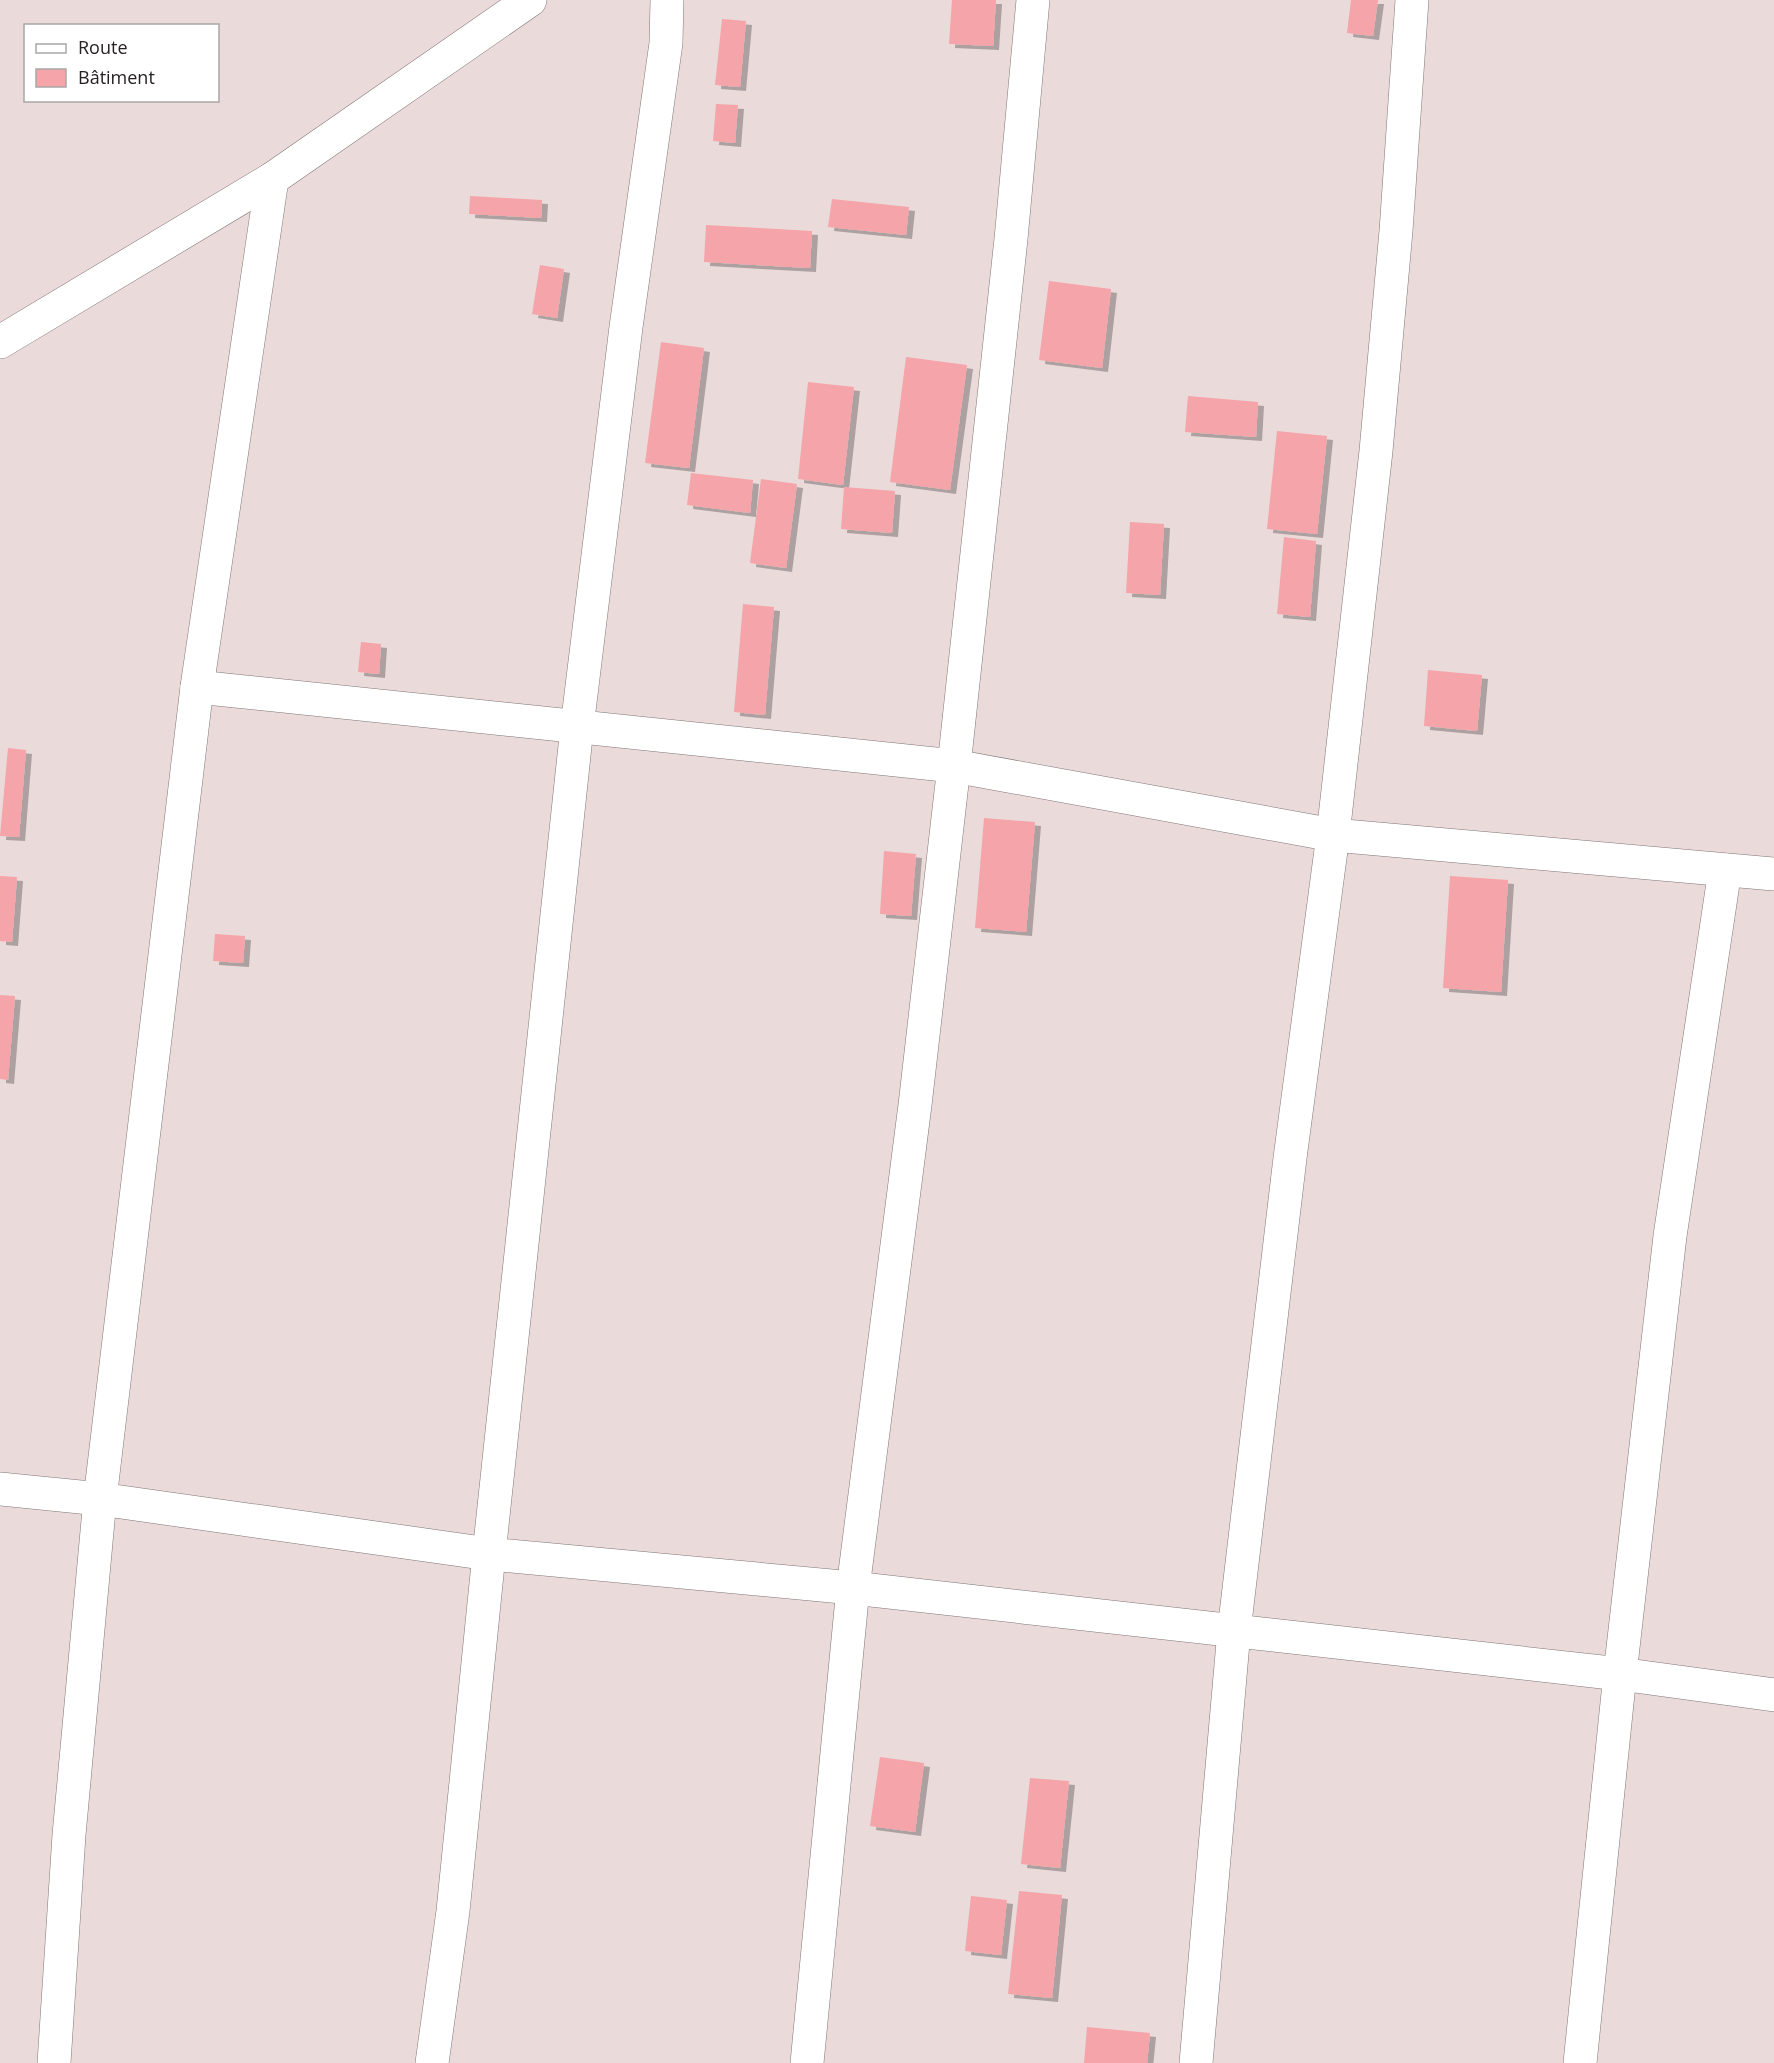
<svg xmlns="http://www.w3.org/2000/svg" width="1774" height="2063" font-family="'Open Sans',sans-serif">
	<defs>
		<filter id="shadow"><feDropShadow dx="6" dy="4" stdDeviation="0" flood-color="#0004"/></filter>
	</defs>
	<rect width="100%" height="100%" fill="#eadada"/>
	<!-- building -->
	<g fill="#f5a4a9" filter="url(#shadow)">
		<path d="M952,0H996L993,46L949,44Z"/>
		<path d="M1351,0H1378L1373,36L1347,33Z"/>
		<path d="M722,19L746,21L740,87L715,85Z"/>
		<path d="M716,104L738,105L735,143L713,141Z"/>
		<path d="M470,196L542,200L541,218L469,214Z"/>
		<path d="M832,199L909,207L906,235L828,227Z"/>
		<path d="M706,225L812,231L810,268L704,262Z"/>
		<path d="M540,265L564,269L557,318L532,314Z"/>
		<path d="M1049,281L1111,289L1102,368L1039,360Z"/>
		<path d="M661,342L704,348L689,468L645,463Z"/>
		<path d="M906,357L967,365L950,490L890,482Z"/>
		<path d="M808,382L854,387L843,485L798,479Z"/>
		<path d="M1188,396L1258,402L1256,437L1185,432Z"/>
		<path d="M1277,431L1327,436L1317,534L1267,529Z"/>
		<path d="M691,473L753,480L750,513L687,505Z"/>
		<path d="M761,479L797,484L786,568L750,563Z"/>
		<path d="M844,487L895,491L892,533L841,529Z"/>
		<path d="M1130,522L1164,524L1160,595L1126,593Z"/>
		<path d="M1284,537L1316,541L1310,617L1277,614Z"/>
		<path d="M743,604L774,607L765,715L734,712Z"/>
		<path d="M361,642L381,644L379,674L358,672Z"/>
		<path d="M1428,670L1482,675L1477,731L1424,726Z"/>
		<path d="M8,748L26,750L19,837L0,836Z"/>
		<path d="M984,818L1035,822L1026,932L975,928Z"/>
		<path d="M884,851L916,854L911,916L880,914Z"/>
		<path d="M0,876L17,877L12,942L0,941Z"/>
		<path d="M1450,876L1508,880L1501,992L1443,988Z"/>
		<path d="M215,934L245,936L243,963L213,961Z"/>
		<path d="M0,995L15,996L8,1080L0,1079Z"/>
		<path d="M880,1757L924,1763L915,1832L870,1826Z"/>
		<path d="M1030,1778L1069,1781L1060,1868L1021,1864Z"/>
		<path d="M1019,1891L1062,1895L1052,1998L1008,1994Z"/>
		<path d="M971,1896L1007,1900L1001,1955L965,1951Z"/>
		<path d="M1087,2027L1150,2033L1147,2063H1084Z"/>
	</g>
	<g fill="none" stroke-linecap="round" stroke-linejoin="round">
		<!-- street casing -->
		<g stroke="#837576" stroke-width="34">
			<g id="street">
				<path d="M0,342L272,179L530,0"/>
				<path d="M197,687L954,766L1333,835L1774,874"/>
				<path d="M0,1489L100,1499L489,1554L853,1588L1620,1674L1774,1695"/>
				<path d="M54,2063L69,1835L100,1499L197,687L272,179"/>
				<path d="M432,2063L453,1911L489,1554L577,727L626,327L666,43L667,0"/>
				<path d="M807,2063L853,1588L915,1105L954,766L1011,239L1033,0"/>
				<path d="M1196,2063L1234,1631L1290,1158L1333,835L1376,451L1396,231L1412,0"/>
				<path d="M1580,2063L1620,1674L1670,1236L1725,870"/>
			</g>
		</g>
		<!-- street -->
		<use href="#street" stroke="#fff" stroke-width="33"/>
	</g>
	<!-- legend -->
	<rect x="24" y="24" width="195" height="78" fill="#ffffff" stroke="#a9a6a7" stroke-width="1.5"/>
	<rect x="36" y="44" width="30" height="9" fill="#ffffff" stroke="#a9a6a7" stroke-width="1.5"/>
	<text x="78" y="54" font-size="18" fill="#272122">Route</text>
	<rect x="36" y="69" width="30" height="18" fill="#f5a4a9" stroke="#a9a6a7" stroke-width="1.5"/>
	<text x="78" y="84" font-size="18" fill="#272122">Bâtiment</text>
</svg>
